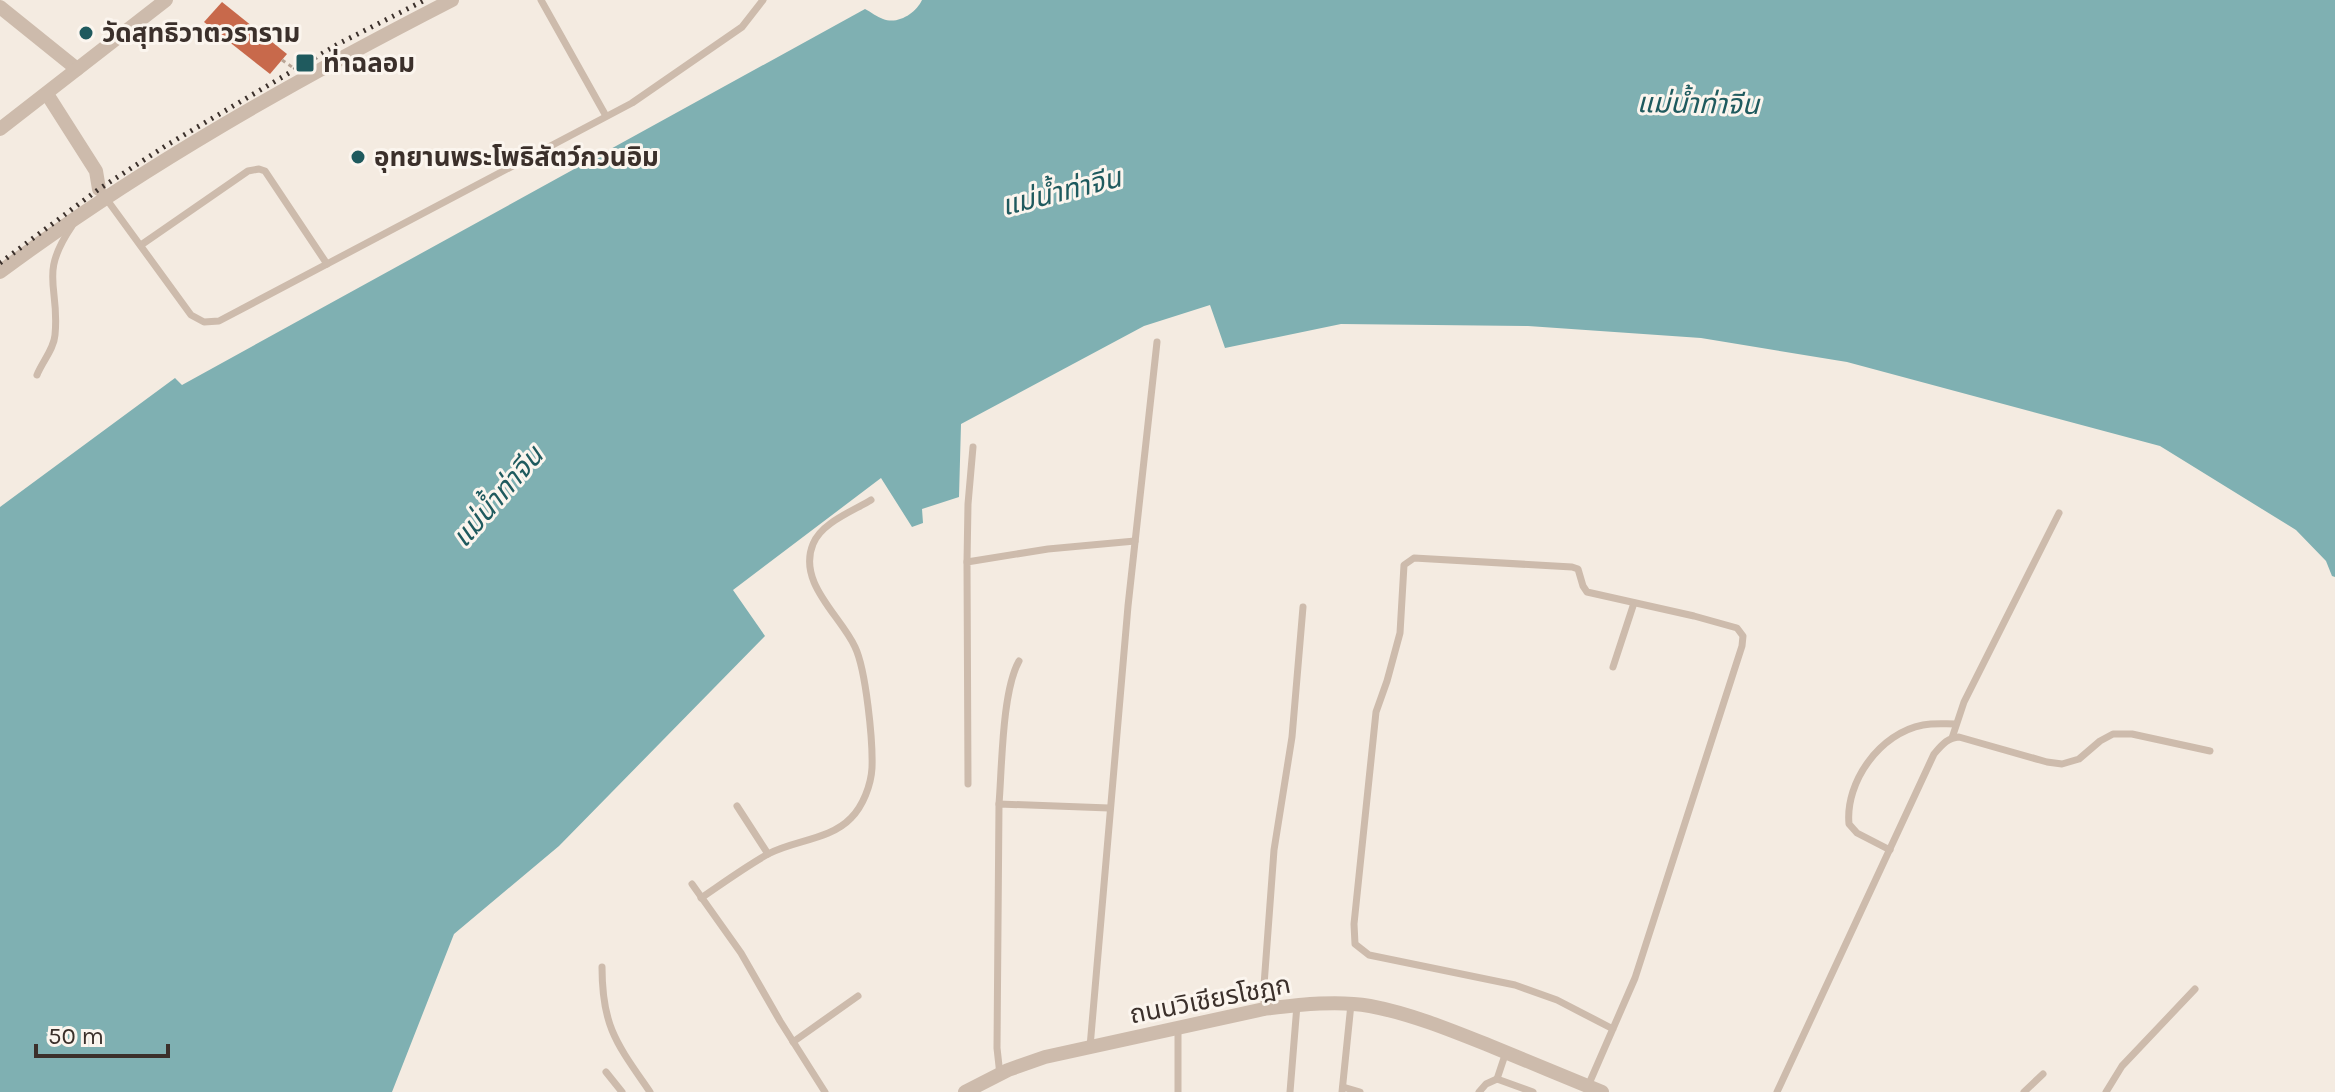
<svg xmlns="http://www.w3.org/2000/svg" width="2335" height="1092" font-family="Karla,'Noto Sans Thai',sans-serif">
	<rect width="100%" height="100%" fill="#f4ebe1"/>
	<!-- water -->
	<path fill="#7fb0b2" d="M922,0H2335V577L2332,576L2326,561L2296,530L2160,446L1847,362L1701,338L1528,326L1341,324L1225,348L1210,305L1144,326L961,424L959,497L922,509L923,523L912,527L881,478L733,590L765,636L559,846L454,934L392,1092H0V507L175,378L182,385L865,9C871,12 877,17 883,19C898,25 916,13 922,0Z"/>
	<!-- building -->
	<path fill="#c8694b" d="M222,2L287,54L270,74L204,22Z"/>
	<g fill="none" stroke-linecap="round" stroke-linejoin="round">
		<!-- path -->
		<path stroke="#b9a596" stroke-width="3" stroke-dasharray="4 4" stroke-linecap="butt" d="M282,60L292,67"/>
		<!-- service -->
		<g stroke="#cdbbac" stroke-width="7">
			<path d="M541,0L606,116"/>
			<path d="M105,197L191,315L204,322L219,321L632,103L742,27L763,0"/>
			<path d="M141,245L248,171L259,169L265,171L327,264"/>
			<path d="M37,375C42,362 54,349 55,335C60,285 38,276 72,226"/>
			<path d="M967,562L968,504L973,447"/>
			<path d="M1613,667L1634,603"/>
			<path d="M1952,738L1964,702L2059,513"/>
			<path d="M968,784L967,562L1048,549L1135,541"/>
			<path d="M999,804C1002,767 1002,691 1019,661"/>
			<path d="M737,806L768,854"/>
			<path d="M1890,850L1857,833L1849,824C1845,782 1880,733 1923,725C1934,723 1944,724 1955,724"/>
			<path d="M692,884L741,953L780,1021L825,1092"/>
			<path d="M701,898C723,883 745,867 768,854C794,840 830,840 851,818C863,806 871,785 872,768C873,741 866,670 855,647C841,616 797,583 813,544C821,523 853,511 871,500"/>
			<path d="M602,967C602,1027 617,1044 650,1092"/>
			<path d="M1264,1009V985L1274,850L1292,737L1303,607"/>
			<path d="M1178,1028V1092"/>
			<path d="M793,1042L858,996"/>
			<path d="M1090,1047L1128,606L1157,342"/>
			<path d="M1506,1052L1497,1079L1533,1092"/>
			<path d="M606,1072L622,1092"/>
			<path d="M1000,1075L997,1048L999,804L1109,808"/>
			<path d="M1588,1086L1635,978L1742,646L1743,636L1737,628L1694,616L1587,592L1583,586L1578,569L1572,567L1414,558L1404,565L1400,633L1387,681L1376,712L1354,924L1355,944L1369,955L1515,985L1557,1000L1613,1029"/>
			<path d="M1343,1087L1360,1092"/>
			<path d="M1290,1092L1297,1005"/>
			<path d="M1342,1092L1351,1004"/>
			<path d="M1479,1092L1486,1084L1497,1079"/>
			<path d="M1777,1092L1934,754C1942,745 1947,738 1959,737L2047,762L2062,764L2079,759L2100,741L2113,734H2132L2210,751"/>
			<path d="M2024,1092L2043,1074"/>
			<path d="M2106,1092L2122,1066L2195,989"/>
		</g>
		<!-- minor -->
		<g stroke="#cdbbac" stroke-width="14">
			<path d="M0,7L77,69"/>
			<path d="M47,94L96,171L99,189"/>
			<path d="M0,129L166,0"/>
			<path d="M0,272C141,167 296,80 452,0"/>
			<path d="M965,1092L1008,1070L1045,1057L1264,1009C1298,1005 1336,1000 1370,1006C1412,1014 1453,1031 1493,1047C1529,1062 1566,1077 1602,1092"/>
		</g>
		<!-- rail -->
		<path stroke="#3b302b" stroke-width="5" stroke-dasharray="2 6" stroke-linecap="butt" d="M0,263L99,189L167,145L340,43L425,0"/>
	</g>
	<!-- markers -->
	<g fill="#1f5a5e" stroke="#fbf5ee" stroke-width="3">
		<circle cx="86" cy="33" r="8"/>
		<rect x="295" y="53" width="20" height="20" rx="4"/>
		<circle cx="358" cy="157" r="8"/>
	</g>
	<g text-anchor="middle" stroke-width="6" stroke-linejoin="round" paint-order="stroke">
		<!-- poi labels -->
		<g font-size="26" font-weight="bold" fill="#3b302b" stroke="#fbf5ee" text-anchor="start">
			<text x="102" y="42">วัดสุทธิวาตวราราม</text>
			<text x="323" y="72">ท่าฉลอม</text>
			<text x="374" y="166">อุทยานพระโพธิสัตว์กวนอิม</text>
		</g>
		<!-- street labels -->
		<g font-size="26" fill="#3b302b" stroke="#fbf5ee">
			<text transform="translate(1210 999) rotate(-11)" y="9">ถนนวิเชียรโชฎก</text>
		</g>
		<!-- water labels -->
		<g font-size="28" font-style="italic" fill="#1f5a5e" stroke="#fbf5ee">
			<text transform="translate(1698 103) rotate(1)" y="10">แม่น้ำท่าจีน</text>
			<text transform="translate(1061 191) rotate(-14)" y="10">แม่น้ำท่าจีน</text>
			<text transform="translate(497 496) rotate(-49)" y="10">แม่น้ำท่าจีน</text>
		</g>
	</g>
	<!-- scale -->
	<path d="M36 1044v12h132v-12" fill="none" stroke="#3b302b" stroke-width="4"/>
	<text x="48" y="1044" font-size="24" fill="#3b302b" stroke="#fbf5ee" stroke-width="6" paint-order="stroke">50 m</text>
</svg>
